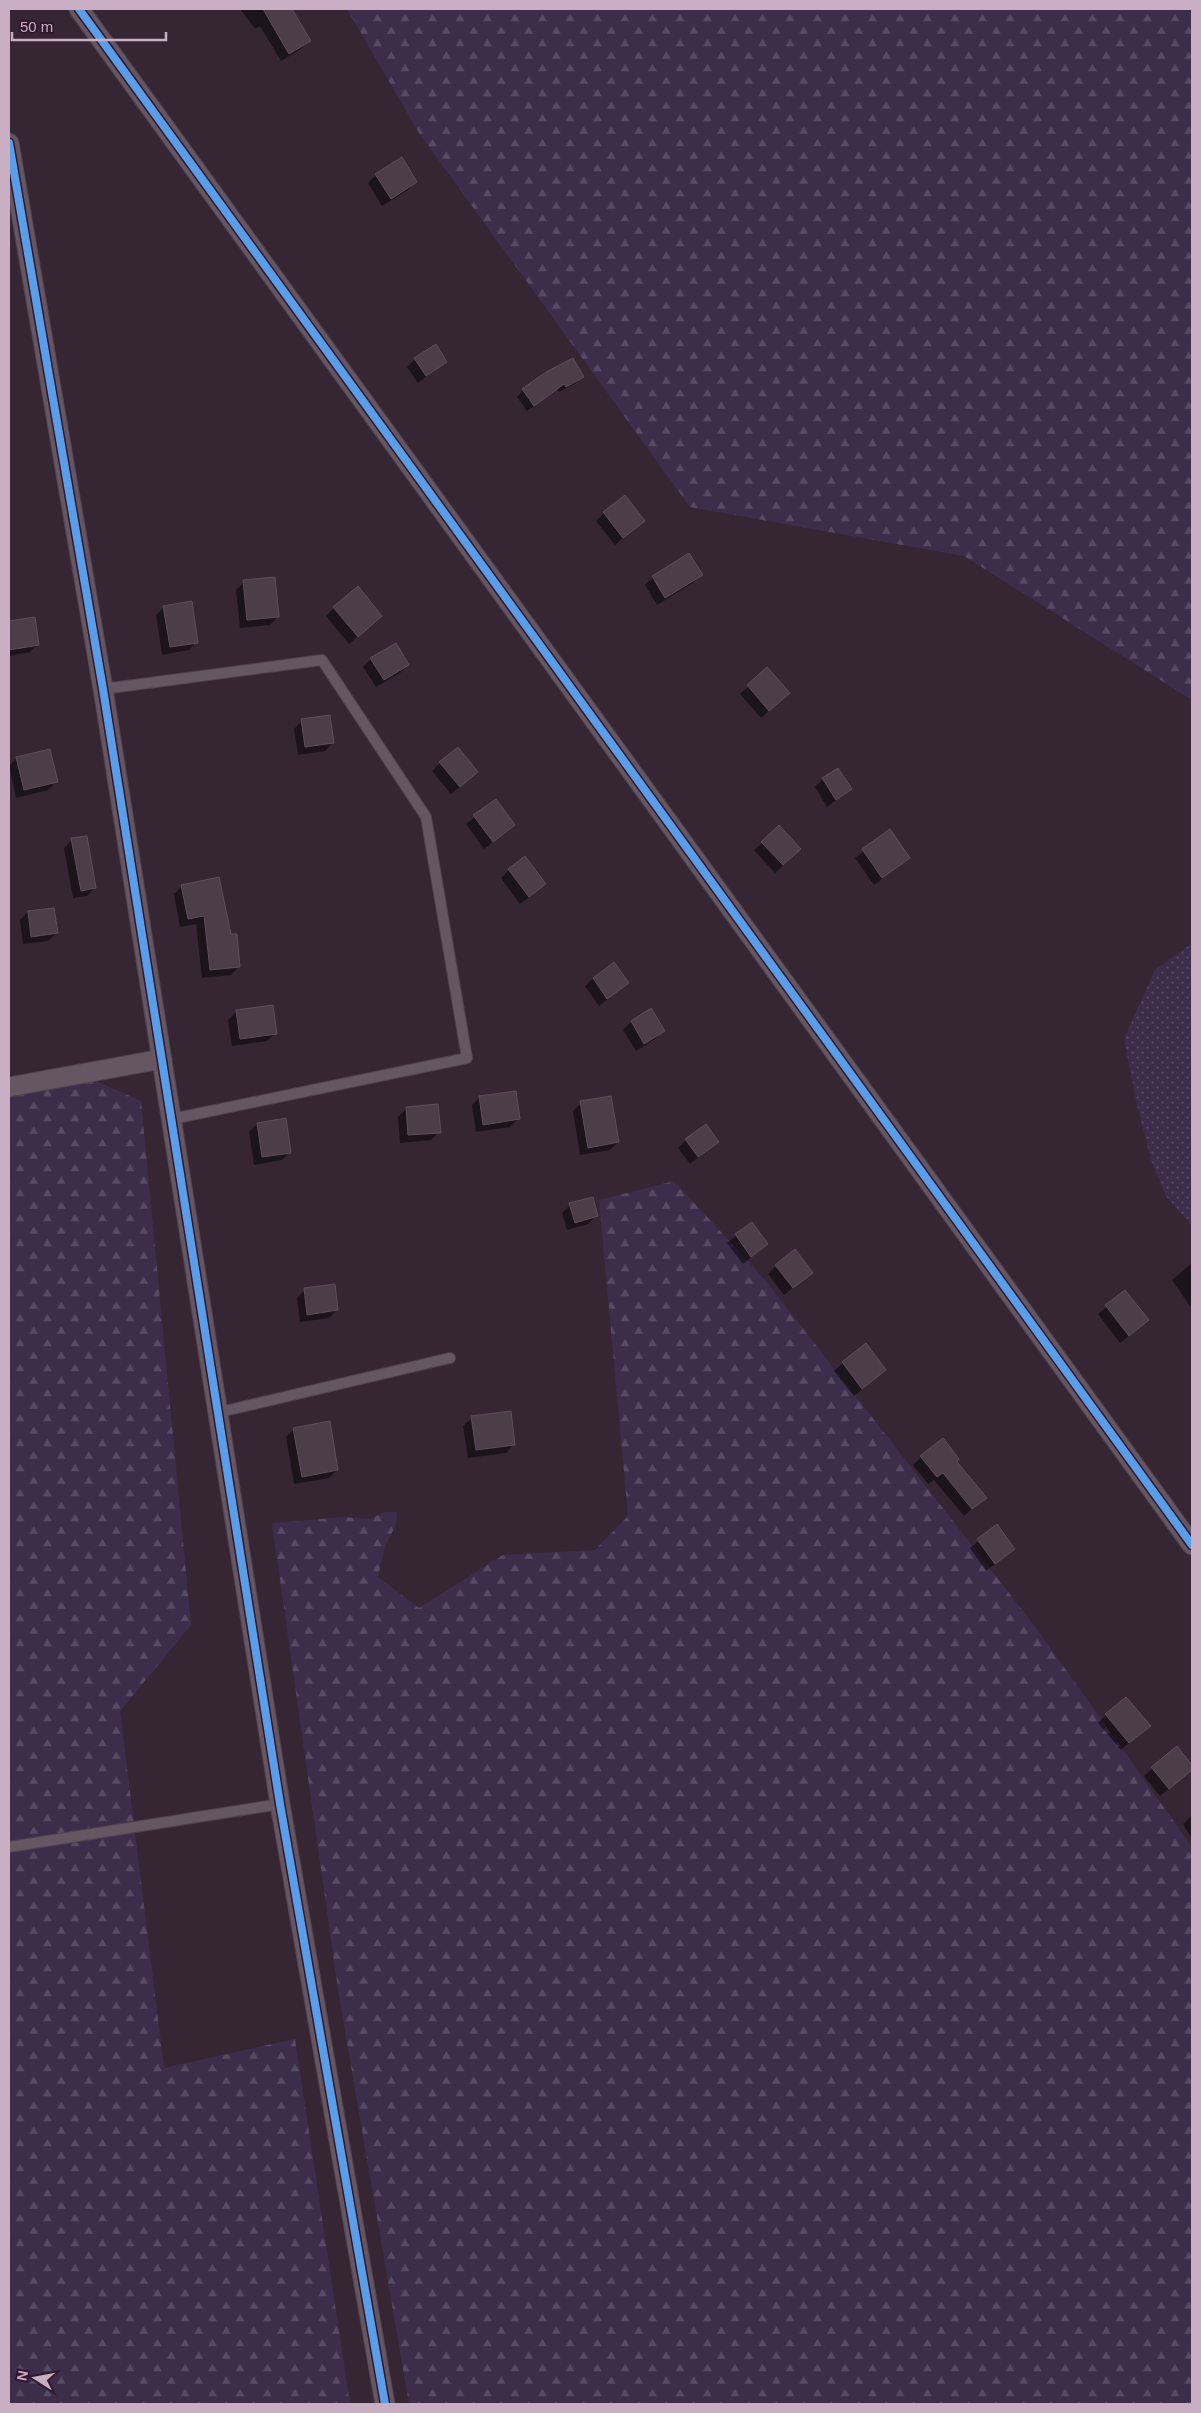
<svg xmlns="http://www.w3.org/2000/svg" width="1201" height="2413" font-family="Helvetica,sans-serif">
	<defs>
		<pattern id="grass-dots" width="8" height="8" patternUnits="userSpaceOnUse" patternTransform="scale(1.25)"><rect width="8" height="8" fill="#3c2e4b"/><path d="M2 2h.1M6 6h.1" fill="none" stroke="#574a63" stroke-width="1.8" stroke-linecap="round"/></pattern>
		<pattern id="forest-firs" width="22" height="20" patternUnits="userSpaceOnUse" patternTransform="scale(1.25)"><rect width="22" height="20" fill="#3c2e4b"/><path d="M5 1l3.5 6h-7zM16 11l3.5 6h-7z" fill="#574a63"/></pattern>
	</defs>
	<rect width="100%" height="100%" fill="#362633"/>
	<!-- grass -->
	<path fill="url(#grass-dots)" d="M1192,943V1226L1166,1196L1151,1160L1137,1105L1124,1039L1155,970Z"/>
	<!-- forest -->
	<g fill="url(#forest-firs)">
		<path d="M347,9H1192V700L964,556L690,507L419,133Z"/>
		<path d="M89,1078L141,1101L191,1625L120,1711L164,2068L295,2039L350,2404H9V1095Z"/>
		<path d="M674,1181L765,1280L1034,1625L1192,1847V2404H409L339,1996L272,1523L344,1517L371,1519L384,1512H397L396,1525L385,1546L378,1577L419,1608L503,1555L595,1550L628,1516L599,1200Z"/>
	</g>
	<!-- shadow -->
	<g fill="#0007">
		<path d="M240,9H288L309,41L301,49L281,61L260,26L255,29Z"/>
		<path d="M376,175L416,182L408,190L382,206L368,183Z"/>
		<path d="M415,359L446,361L418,383L407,367Z"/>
		<path d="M572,360L582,377L576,383L559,392L557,389L527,411L517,397L523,390Z"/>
		<path d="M604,513L643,520L615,545L596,521Z"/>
		<path d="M701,574L693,583L657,605L645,585L653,577Z"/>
		<path d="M244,582L278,617L270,625L240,628L236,590Z"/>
		<path d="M164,607L197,642L189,650L162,655L156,615Z"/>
		<path d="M334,608L381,616L349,644L326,616Z"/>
		<path d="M34,618L38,644L30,652L9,656V623Z"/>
		<path d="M371,659L408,665L400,673L376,687L363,667Z"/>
		<path d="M767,669L780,701L761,718L740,694Z"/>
		<path d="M302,721L333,742L325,751L298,755L294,729Z"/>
		<path d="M49,751L56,782L48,790L16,798L9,766L16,759Z"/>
		<path d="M440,763L469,780L451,794L432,771Z"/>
		<path d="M823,779L851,789L827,807L815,787Z"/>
		<path d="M495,801L513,825L484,849L466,824Z"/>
		<path d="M890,831L909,858L874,885L855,858Z"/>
		<path d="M72,840L95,888L87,896L73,898L64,848Z"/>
		<path d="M762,843L792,857L775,873L754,850Z"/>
		<path d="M509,870L536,892L520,904L501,878Z"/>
		<path d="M182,886L230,936L239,967L231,975L202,978L196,924L180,927L174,894Z"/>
		<path d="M28,912L57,933L48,941L23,944L20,920Z"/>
		<path d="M593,978L628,983L599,1006L585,986Z"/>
		<path d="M272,1007L276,1033L267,1041L232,1046L228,1020L236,1012Z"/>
		<path d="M651,1010L663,1031L655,1039L636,1051L623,1030L631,1022Z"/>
		<path d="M480,1097L518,1119L510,1127L476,1132L472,1105Z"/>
		<path d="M581,1103L618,1142L610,1150L580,1155L573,1111Z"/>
		<path d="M406,1109L439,1132L431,1140L400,1143L398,1117Z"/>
		<path d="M257,1124L290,1152L282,1160L254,1165L249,1132Z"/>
		<path d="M686,1140L717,1142L690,1164L678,1148Z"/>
		<path d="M570,1205L596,1216L588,1224L567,1230L562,1213Z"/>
		<path d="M751,1224L766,1244L743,1264L727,1243Z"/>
		<path d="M1192,1263V1309L1172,1280Z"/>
		<path d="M776,1266L811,1273L784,1295L768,1274Z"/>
		<path d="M305,1290L337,1310L329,1318L300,1322L297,1298Z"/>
		<path d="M1125,1291L1139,1328L1120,1343L1098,1314Z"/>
		<path d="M865,1345L885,1370L854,1396L834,1371Z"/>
		<path d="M472,1418L514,1444L506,1453L468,1458L463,1426Z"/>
		<path d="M294,1429L337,1470L329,1478L294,1484L286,1437Z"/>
		<path d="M921,1457L955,1462L985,1497L964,1516L934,1480L928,1484L913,1465Z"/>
		<path d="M997,1526L1014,1549L986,1571L970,1548Z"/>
		<path d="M1106,1715L1149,1726L1121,1750L1098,1723Z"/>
		<path d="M1177,1748L1192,1769L1160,1796L1144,1776Z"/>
		<path d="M1192,1815V1839L1183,1824Z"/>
	</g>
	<!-- building -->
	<g fill="#4c3e49" stroke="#5e4d5b">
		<path d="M263,9H292L311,41L289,54Z"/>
		<path d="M402,157L417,182L391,199L375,174Z"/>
		<path d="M436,344L447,362L426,376L414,358Z"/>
		<path d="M573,358L584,377L566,387L564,384L534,406L522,389L546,372Z"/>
		<path d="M625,495L645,521L623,538L603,512Z"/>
		<path d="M689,553L703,575L665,598L652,576Z"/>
		<path d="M275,577L279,617L247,620L243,580Z"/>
		<path d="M358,586L382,616L358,637L333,607Z"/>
		<path d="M192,601L198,643L170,647L163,606Z"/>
		<path d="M35,617L39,645L9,650V621Z"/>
		<path d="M396,643L409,665L384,680L370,658Z"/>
		<path d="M767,667L790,693L769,711L747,685Z"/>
		<path d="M330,715L334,743L305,747L301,719Z"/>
		<path d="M458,747L478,772L460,787L439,762Z"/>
		<path d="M50,749L58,782L24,790L16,757Z"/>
		<path d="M838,768L852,789L836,800L822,778Z"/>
		<path d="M496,799L515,825L493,842L473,815Z"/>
		<path d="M779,825L801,849L783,865L761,842Z"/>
		<path d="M890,829L910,858L882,878L862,849Z"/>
		<path d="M87,836L96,888L81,891L71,838Z"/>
		<path d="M525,856L546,884L529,897L508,869Z"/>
		<path d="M219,877L231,934H237L240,967L210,970L204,916L188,919L181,885Z"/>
		<path d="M54,908L58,933L31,937L28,911Z"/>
		<path d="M614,962L629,983L607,999L593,978Z"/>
		<path d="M273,1005L277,1034L240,1039L236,1010Z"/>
		<path d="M651,1008L665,1031L644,1044L631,1021Z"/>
		<path d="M516,1091L520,1119L483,1125L479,1096Z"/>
		<path d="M611,1096L619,1142L588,1148L580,1101Z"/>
		<path d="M438,1104L441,1133L408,1135L406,1107Z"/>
		<path d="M286,1118L291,1153L262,1157L257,1123Z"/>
		<path d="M706,1124L719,1142L698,1157L685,1139Z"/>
		<path d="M593,1197L598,1216L575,1223L569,1203Z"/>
		<path d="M752,1222L768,1244L751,1257L735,1234Z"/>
		<path d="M795,1249L813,1273L793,1288L775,1265Z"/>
		<path d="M335,1284L338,1310L307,1315L304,1288Z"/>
		<path d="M1125,1290L1149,1320L1129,1336L1105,1305Z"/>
		<path d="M866,1343L886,1370L862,1389L842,1362Z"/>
		<path d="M511,1411L515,1445L476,1450L471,1416Z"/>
		<path d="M330,1421L338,1470L302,1477L293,1428Z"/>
		<path d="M943,1438L959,1459L957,1462L987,1498L972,1509L943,1473L937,1477L920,1456Z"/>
		<path d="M997,1524L1015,1549L995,1564L977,1539Z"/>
		<path d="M1126,1697L1151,1726L1129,1743L1105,1714Z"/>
		<path d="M1177,1746L1192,1765V1770L1169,1789L1151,1767Z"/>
	</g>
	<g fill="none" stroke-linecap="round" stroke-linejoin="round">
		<!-- service casing -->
		<g stroke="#4f424c" stroke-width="12">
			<g id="service">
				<path d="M103,689L322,660L426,817L467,1058L172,1119"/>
				<path d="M216,1413L450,1358"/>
				<path d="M9,1847L280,1804"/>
			</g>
		</g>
		<!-- minor casing -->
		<g stroke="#4f424c" stroke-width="21">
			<g id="minor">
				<path d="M79,9L1192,1545"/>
				<path d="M9,143L103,689L280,1804L385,2404"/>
				<path d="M9,1087L162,1059"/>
			</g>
		</g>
		<!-- service -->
		<use href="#service" stroke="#645662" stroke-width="10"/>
		<!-- minor -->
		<use href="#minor" stroke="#645662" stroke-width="19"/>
		<!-- cycleway casing -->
		<g stroke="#31192d" stroke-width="11">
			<g id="cycleway">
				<path d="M79,9L1192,1545"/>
				<path d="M9,143L103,689L280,1804L385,2404"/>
			</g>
		</g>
		<!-- cycleway -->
		<use href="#cycleway" stroke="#5a9eea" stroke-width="8"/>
	</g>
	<!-- border -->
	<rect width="1201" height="2413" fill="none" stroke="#c9aec4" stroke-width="20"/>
	<!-- north arrow -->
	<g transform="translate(35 2378) rotate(281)" stroke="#31192d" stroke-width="4" paint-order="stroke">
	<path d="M0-4L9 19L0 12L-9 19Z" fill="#c9aec4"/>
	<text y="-8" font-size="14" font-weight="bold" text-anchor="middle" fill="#c9aec4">N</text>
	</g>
	<!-- scale -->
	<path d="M12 32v8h154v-8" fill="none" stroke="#c9aec4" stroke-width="2.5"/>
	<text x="20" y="32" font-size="15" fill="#c9aec4" stroke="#31192d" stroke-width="4" paint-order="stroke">50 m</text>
</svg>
